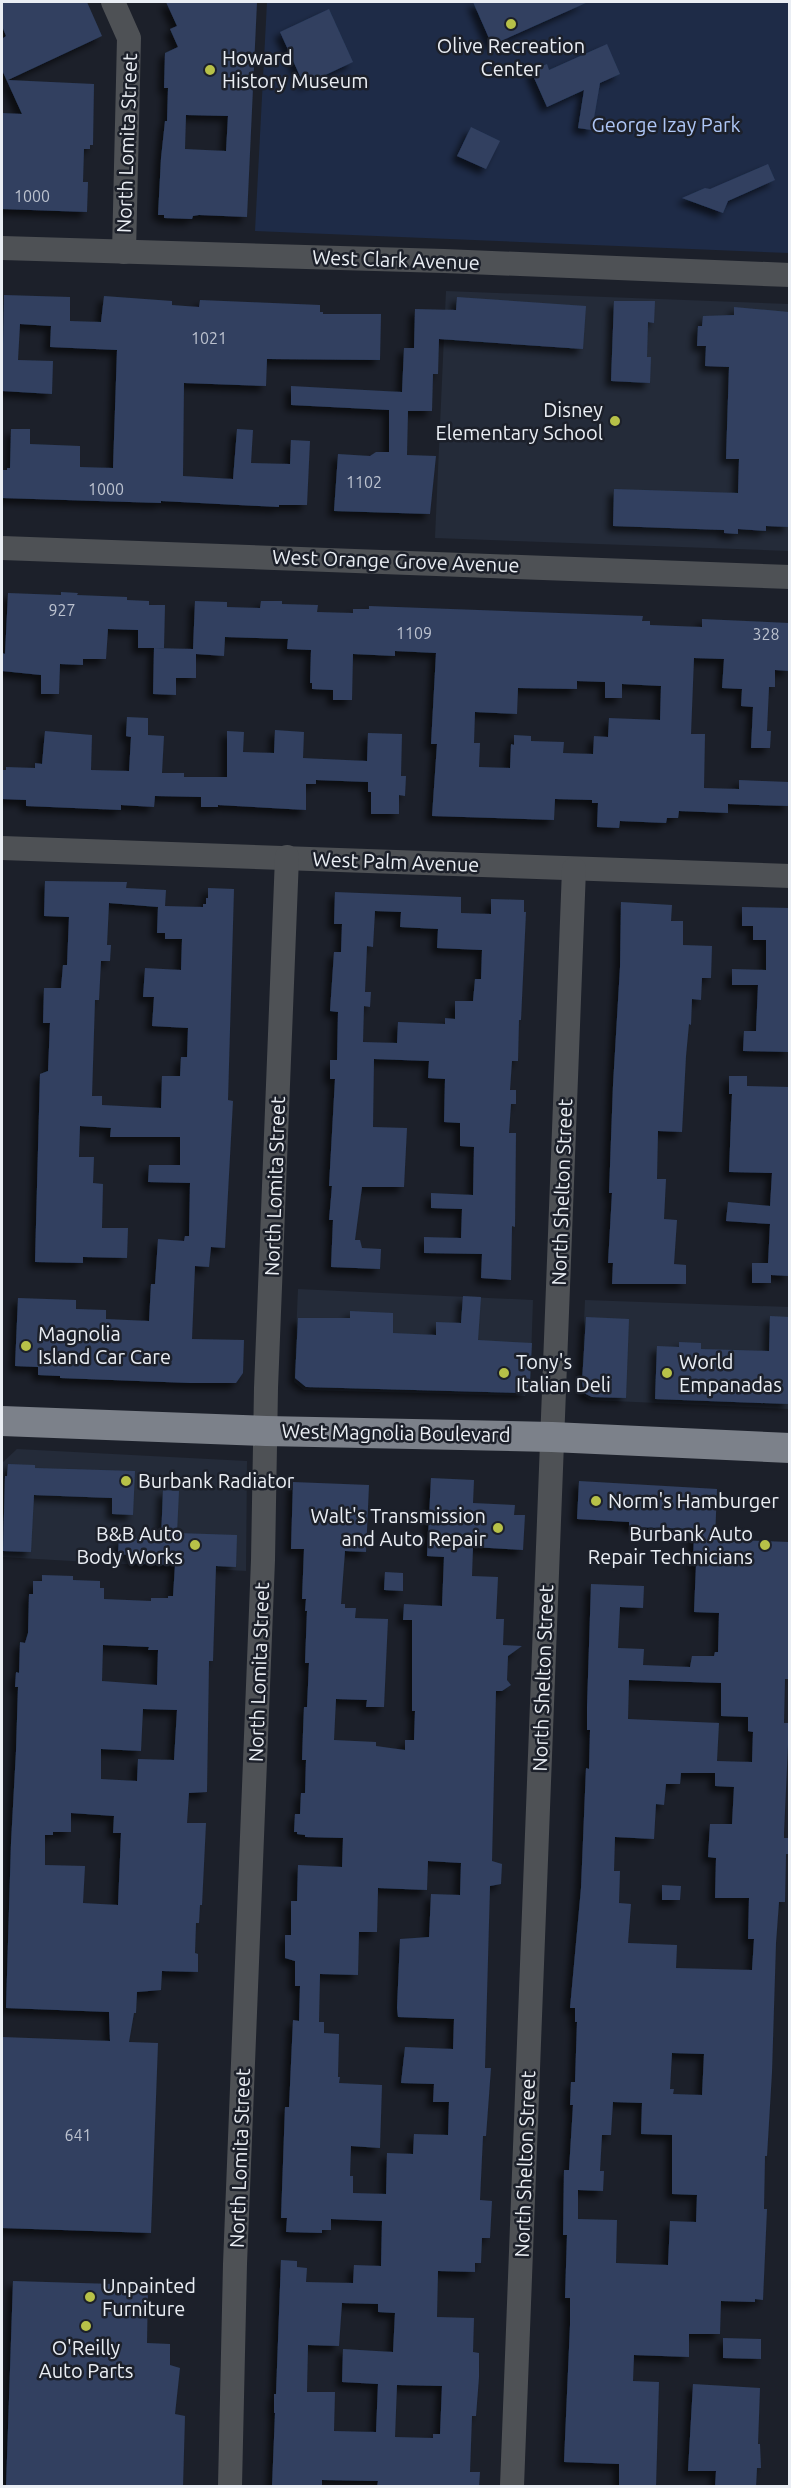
<svg xmlns="http://www.w3.org/2000/svg" width="791" height="2488" font-family="Ubuntu,sans-serif">
	<defs>
		<filter id="shadow"><feDropShadow dx="-5.5" dy="5.5" stdDeviation="3" flood-color="#0009"/></filter>
	</defs>
	<rect width="100%" height="100%" fill="#1c202a"/>
	<!-- built -->
	<g fill="#242b39">
		<path d="M446,291L789,304V551L435,538Z"/>
		<path d="M298,1289L533,1300L530,1387L525,1396L304,1390L294,1382Z"/>
		<path d="M585,1300L789,1307V1409L590,1400L584,1396L581,1388Z"/>
		<path d="M17,1449L247,1461L246,1571L2,1557V1463Z"/>
	</g>
	<!-- green -->
	<path fill="#1e2b47" d="M267,2H789V253L255,231Z"/>
	<!-- building -->
	<g fill="#304061" fill-rule="evenodd" filter="url(#shadow)">
		<path d="M2,2H87L102,36L8,80L94,84L93,145H90V149H84L83,182H88L87,212L2,209V113L22,114L2,70V39L6,36L2,26Z"/>
		<path d="M166,2H257L247,217L199,215L193,216L192,219L164,218V215H158L161,158L165,121H167L168,88H164L165,53L178,47L170,29L177,26ZM186,115L228,116L226,151L185,149Z"/>
		<path d="M473,2H588L492,45Z"/>
		<path d="M329,9L353,62L304,85L280,32Z"/>
		<path d="M607,44L620,74L600,83L592,130L578,128L584,90L547,107L531,71L547,64L549,70Z"/>
		<path d="M471,127L500,141L486,169L457,156Z"/>
		<path d="M768,164L775,180L728,201L723,213L682,198L705,188L710,189Z"/>
		<path d="M4,295L70,297V321L101,322L104,296L172,301V305L199,307L200,300L320,305V312H323V314H381L380,360L267,359L266,386L184,383L183,476L233,479L237,429L253,430L251,463L290,464L291,440L310,441L307,505H279V507L161,501V503L2,498V470H7V468H10L11,429H30V444L80,446V467L113,468L117,350L50,347L51,326L20,324L18,360L53,361L52,394L2,391Z"/>
		<path d="M457,297L586,306L583,349L439,339L438,374H433L432,411H408L407,455L436,456L430,514L334,511L338,454L370,456L376,452H389V410L291,405V386L402,392L404,348H414L415,309L456,310Z"/>
		<path d="M614,301H655L654,323L648,322L647,357H651L650,383L611,381Z"/>
		<path d="M734,307L789,312V527L766,526V531L738,529V534L724,533V530L613,526L614,489L738,493L739,459H726L729,367L705,366L706,346H697L698,326H702L703,316L734,315Z"/>
		<path d="M61,592L78,593L77,595L127,597V600L149,601V605H165L164,648H138V630L108,629L106,659H83V665L60,664L59,694H41V675L2,671V653L5,654L8,593L61,595Z"/>
		<path d="M195,601L227,602V607L260,608L261,601H282V604L318,605L317,612L353,613V609H369V606L643,616L642,621H650V625L702,627V619L789,623V671L775,670V687H769L767,731H771L770,748H751L753,707L741,706L742,689L722,688L724,659L694,658L691,734H705L704,788L739,789V780L789,782V806L728,804V813L679,811L678,818H667L666,823L620,821L619,828L597,827L598,803H592V800L555,799L554,820L432,816L437,744H431L436,653L395,651V656L353,654L352,700H333V690L312,689V683H310L311,650L287,649L288,639L225,637L224,656L196,654V678H176V695L153,694L154,648L193,649ZM577,681L605,682V698H622V684L661,686L660,720L609,718L608,737L594,736L593,754L563,753L564,742L531,741V736L514,735V745L511,744L510,768L479,767L480,743H474L475,712L517,714L518,688L577,689Z"/>
		<path d="M127,717L148,718V735L164,736L162,773H184V777H227V731L244,732L243,752L274,753L275,730L304,732L303,758L367,761L368,733L402,734L401,776H406L405,796L399,795V814H371V792H368V782L316,780V784H306V810L218,805V807H201V797L155,796L154,807L121,805V810L26,806V800L2,799V770H6V767L35,768V763L42,764L45,731L92,735L91,770L129,771L131,737L126,736Z"/>
		<path d="M45,881L127,882L126,888L166,890L165,906L203,907V904H206V898H208V888L234,889L228,1100L233,1101L225,1248L211,1247L209,1267L195,1266L192,1339L244,1340L243,1373L236,1383H190L60,1378V1376L38,1375V1367L15,1366L18,1298L76,1300V1309L106,1310V1319L149,1321L151,1284H155L158,1239L184,1241L185,1236H189L190,1183L148,1182L149,1165H180V1137H110L111,1128L80,1126L79,1157H94L93,1183L103,1184L102,1228H128L127,1258L83,1257V1263L35,1262L40,1074L48,1071L50,1023H43L44,988H61L63,965H67L69,917L44,916ZM109,903L158,907L157,933H165V939H182L181,970L145,968L143,997H154L152,1026L188,1028L187,1057H181L180,1076H162L161,1108L102,1105V1096H92L95,1000H99L101,961H110L111,945H107Z"/>
		<path d="M335,892L461,897V913L491,914V899L524,900V912H526L521,1020H519L518,1061H512L510,1090H516V1104H511L509,1133H516L515,1227L512,1226L511,1280L481,1278L482,1254L424,1253V1237L461,1238L462,1209L431,1208V1193L473,1195L474,1147L460,1146V1123L444,1122L445,1079L428,1078L429,1061L374,1059L373,1127L407,1128L404,1187H362L355,1240H360L362,1248L381,1249L380,1269L331,1267L333,1220H329L332,1186H329L335,1079H330V1060H337L338,1012L330,1011L334,952H341L342,924H334ZM375,911L401,912L400,927L438,929L437,948L482,950L481,979H475L473,1001H455V1019L445,1018V1024L398,1022L397,1043L363,1042L364,1006L370,1007L371,992H365L367,946L373,947Z"/>
		<path d="M621,902L672,905L671,921H683V945L712,946L711,978H702L701,1000L692,999L691,1025L689,1024L686,1056L682,1132L658,1131L657,1179H666L664,1219L677,1220L674,1264L686,1265V1284H612L613,1263H608L612,1193H609L613,1085L620,967Z"/>
		<path d="M742,907L789,908V1052L743,1051L744,1031H756L758,985H732V969L766,970V940H753V926H742Z"/>
		<path d="M729,1076H747V1086L789,1087V1276L771,1275V1283H752V1263H768L770,1224L726,1221L728,1202L770,1206L772,1173L729,1172L732,1094H729Z"/>
		<path d="M463,1296L481,1297L478,1340L532,1343L530,1381L527,1389L523,1393L306,1387L295,1378L298,1318H350V1311L393,1313V1333L436,1335V1322L461,1323Z"/>
		<path d="M770,1316L789,1317V1404L655,1399L657,1346L679,1347V1342L701,1343V1349L769,1351Z"/>
		<path d="M586,1317L629,1319L626,1398L592,1397L584,1393L582,1382Z"/>
		<path d="M8,1464L35,1465V1468L135,1471L133,1515L112,1514V1498L34,1495L31,1552L3,1551L5,1476H7Z"/>
		<path d="M431,1478L474,1480L473,1503L515,1505L514,1515H525L523,1550L473,1547L472,1576L498,1577L496,1619H504L503,1645L522,1646L508,1656L507,1680L511,1685L502,1691H496L492,1861L502,1864L501,1884L490,1886L485,2068H491L486,2136H483L480,2200L492,2201L490,2238H482L481,2263H475V2272L438,2271L437,2317L474,2318L473,2352L479,2353V2377L476,2416H472L470,2472H480L479,2487H377L378,2481L322,2480V2487H272L275,2413H274V2394H276L281,2260L297,2261V2267L307,2268L306,2282L353,2283L354,2265L381,2266L382,2221L331,2219V2230H322V2233L286,2232L287,2218H281L285,2107H289L293,2020L299,2021L300,1986H295V1961L285,1958V1935H291V1901H297L298,1865L342,1867L343,1838L305,1837V1835L297,1834V1832H294L295,1814H300L301,1793H305L306,1760H302L303,1732L304,1707H307L309,1663H305L307,1611H305L306,1599H302L304,1549H291L293,1482L369,1485L366,1552L345,1551L341,1604H345V1608H356L355,1618L388,1619L384,1707H366L367,1700L336,1699L334,1740L376,1742V1746L405,1750V1740H414L415,1711H412V1620H403L404,1604L442,1606L444,1557L427,1556ZM428,1861L461,1863L460,1895L431,1894L429,1937L400,1939L397,2008L398,2017L454,2019L453,2049L405,2047L401,2083L434,2084L433,2102H449L448,2135L414,2134L413,2154L387,2153L386,2194L353,2193V2176H350L351,2146L380,2148L382,2085L339,2083L340,2077H338L339,2034L324,2033V2022H319L320,1974L358,1975L359,1932H377L378,1888L427,1890ZM342,2303L378,2304V2312L395,2313L393,2352L343,2349L342,2382L378,2384L376,2432L334,2431L335,2392H307L308,2345L339,2346ZM397,2385L442,2386L440,2434H433V2438L395,2437Z"/>
		<path d="M579,1481L717,1489L715,1539L789,1542V1679H785L784,1723H789L784,1833V1838H789L788,1854H786L785,1902H779L776,1943L772,2072L767,2156H765L764,2209H767L763,2300L755,2299V2302L721,2301L720,2334H689V2357L634,2355L633,2381L659,2382L656,2487H619V2464L564,2462L570,2325V2298H565L567,2235H563L564,2170H569L573,2105H570L571,2082H575L577,2022H575V2008H570L581,1888L586,1768L589,1769L590,1730H587V1707L591,1584L644,1586L643,1608L620,1607L618,1648L644,1649L643,1665L690,1667L692,1656H714L715,1652H718L719,1613L694,1612L696,1565H693L694,1529L629,1527V1522L577,1519ZM629,1680L721,1683V1716L748,1717V1731L753,1732L752,1762L717,1761L719,1723L628,1719ZM681,1773H715V1786L734,1787L732,1824H710L708,1857L716,1858L715,1898H749L748,1939H754L752,1970L676,1968L677,1945L628,1943L631,1904L619,1903L620,1871H614L615,1837L654,1839L656,1804L664,1805L666,1784H680ZM672,2053L704,2054L702,2095L673,2094L674,2089H670ZM613,2102L642,2103L641,2134L672,2135V2194L697,2195L696,2222L670,2221L668,2265L616,2263L617,2220L578,2219V2190L603,2191L604,2171H600L602,2135H611Z"/>
		<path d="M163,1490L179,1491L177,1533L237,1535L236,1567L216,1566L213,1661H209L207,1792L189,1793L187,1823H206L202,1905H200L199,1923H196L195,1953L198,1954V1972L162,1971L161,1990L137,1992L136,2013H134L129,2042L158,2043L151,2233L2,2228V2037L110,2041L109,2012L6,2008L11,1843L16,1751L18,1687H15L16,1672L19,1673L20,1642L25,1643L28,1633L29,1594H33V1581H42V1575L73,1576V1580L100,1581V1588H104V1599L151,1601V1598H168V1596H173L175,1565L132,1563V1555L118,1554L119,1538L161,1540ZM103,1645L149,1647L148,1650H158L157,1685L102,1681ZM143,1709L177,1710L174,1760L138,1759L137,1781L101,1779V1749L141,1751ZM71,1813L114,1816L113,1833H121L118,1905L83,1903L85,1866L45,1865V1835H53V1832H71Z"/>
		<path d="M385,1572L403,1573V1591L384,1590Z"/>
		<path d="M662,1885L681,1886L680,1900H662Z"/>
		<path d="M13,2281L148,2285L147,2343L170,2344V2365L180,2368L175,2414L185,2416L183,2487H6Z"/>
		<path d="M723,2338L761,2339V2359L723,2358Z"/>
		<path d="M693,2384L760,2388L758,2444H760L761,2468H757L756,2487H715L716,2471H688Z"/>
	</g>
	<g fill="none" stroke-linecap="round" stroke-linejoin="round">
		<!-- minor -->
		<g stroke="#4e5155" stroke-width="24">
			<path d="M113,2L129,38L124,252"/>
			<path d="M2,248L444,261L790,275"/>
			<path d="M2,548L790,577"/>
			<path d="M2,848L790,876"/>
			<path d="M230,2486L235,2264L263,1560L266,1388L287,857"/>
			<path d="M512,2486L574,869"/>
		</g>
		<!-- major -->
		<path stroke="#7c818a" stroke-width="30" d="M2,1421L266,1431L552,1437L790,1448"/>
	</g>
	<!-- markers -->
	<g fill="#b7c148" stroke="#1c202a" stroke-width="2">
		<circle cx="511" cy="24" r="6"/>
		<circle cx="210" cy="70" r="6"/>
		<circle cx="615" cy="421" r="6"/>
		<circle cx="26" cy="1346" r="6"/>
		<circle cx="504" cy="1373" r="6"/>
		<circle cx="667" cy="1373" r="6"/>
		<circle cx="126" cy="1481" r="6"/>
		<circle cx="596" cy="1501" r="6"/>
		<circle cx="498" cy="1528" r="6"/>
		<circle cx="195" cy="1545" r="6"/>
		<circle cx="765" cy="1545" r="6"/>
		<circle cx="90" cy="2297" r="6"/>
		<circle cx="86" cy="2326" r="6"/>
	</g>
	<g text-anchor="middle" stroke-width="5" stroke-linejoin="round" paint-order="stroke">
		<!-- number labels -->
		<g font-size="16" fill="#bcc2cf">
			<text x="32" y="202">1000</text>
			<text x="209" y="344">1021</text>
			<text x="364" y="488">1102</text>
			<text x="106" y="495">1000</text>
			<text x="62" y="616">927</text>
			<text x="414" y="639">1109</text>
			<text x="766" y="640">328</text>
			<text x="78" y="2141">641</text>
		</g>
		<!-- poi labels -->
		<g font-size="20" fill="#eaeef4" stroke="#1c202a" text-anchor="start">
			<text x="511" y="53" text-anchor="middle">Olive Recreation<tspan x="511" dy="23">Center</tspan></text>
			<text x="222" y="65">Howard<tspan x="222" dy="23">History Museum</tspan></text>
			<text x="603" y="417" text-anchor="end">Disney<tspan x="603" dy="23">Elementary School</tspan></text>
			<text x="38" y="1341">Magnolia<tspan x="38" dy="23">Island Car Care</tspan></text>
			<text x="516" y="1369">Tony's<tspan x="516" dy="23">Italian Deli</tspan></text>
			<text x="679" y="1369">World<tspan x="679" dy="23">Empanadas</tspan></text>
			<text x="138" y="1488">Burbank Radiator</text>
			<text x="608" y="1508">Norm's Hamburger</text>
			<text x="486" y="1523" text-anchor="end">Walt's Transmission<tspan x="486" dy="23">and Auto Repair</tspan></text>
			<text x="183" y="1541" text-anchor="end">B&amp;B Auto<tspan x="183" dy="23">Body Works</tspan></text>
			<text x="753" y="1541" text-anchor="end">Burbank Auto<tspan x="753" dy="23">Repair Technicians</tspan></text>
			<text x="102" y="2293">Unpainted<tspan x="102" dy="23">Furniture</tspan></text>
			<text x="86" y="2355" text-anchor="middle">O'Reilly<tspan x="86" dy="23">Auto Parts</tspan></text>
		</g>
		<!-- park labels -->
		<g font-size="20" fill="#aec6f6" stroke="#1c202a">
			<text x="666" y="132">George Izay Park</text>
		</g>
		<!-- street labels -->
		<g font-size="20" fill="#eaeef4" stroke="#1c202a">
			<text transform="translate(127 143) rotate(-88)" y="7">North Lomita Street</text>
			<text transform="translate(396 260) rotate(2)" y="7">West Clark Avenue</text>
			<text transform="translate(396 561) rotate(2)" y="7">West Orange Grove Avenue</text>
			<text transform="translate(396 862) rotate(2)" y="7">West Palm Avenue</text>
			<text transform="translate(275 1186) rotate(-88)" y="7">North Lomita Street</text>
			<text transform="translate(562 1192) rotate(-88)" y="7">North Shelton Street</text>
			<text transform="translate(396 1433) rotate(1)" y="7">West Magnolia Boulevard</text>
			<text transform="translate(259 1672) rotate(-88)" y="7">North Lomita Street</text>
			<text transform="translate(543 1678) rotate(-88)" y="7">North Shelton Street</text>
			<text transform="translate(240 2158) rotate(-88)" y="7">North Lomita Street</text>
			<text transform="translate(525 2164) rotate(-88)" y="7">North Shelton Street</text>
		</g>
	</g>
	<!-- border -->
	<rect width="791" height="2488" fill="none" stroke="#eaeef4" stroke-width="6"/>
</svg>
